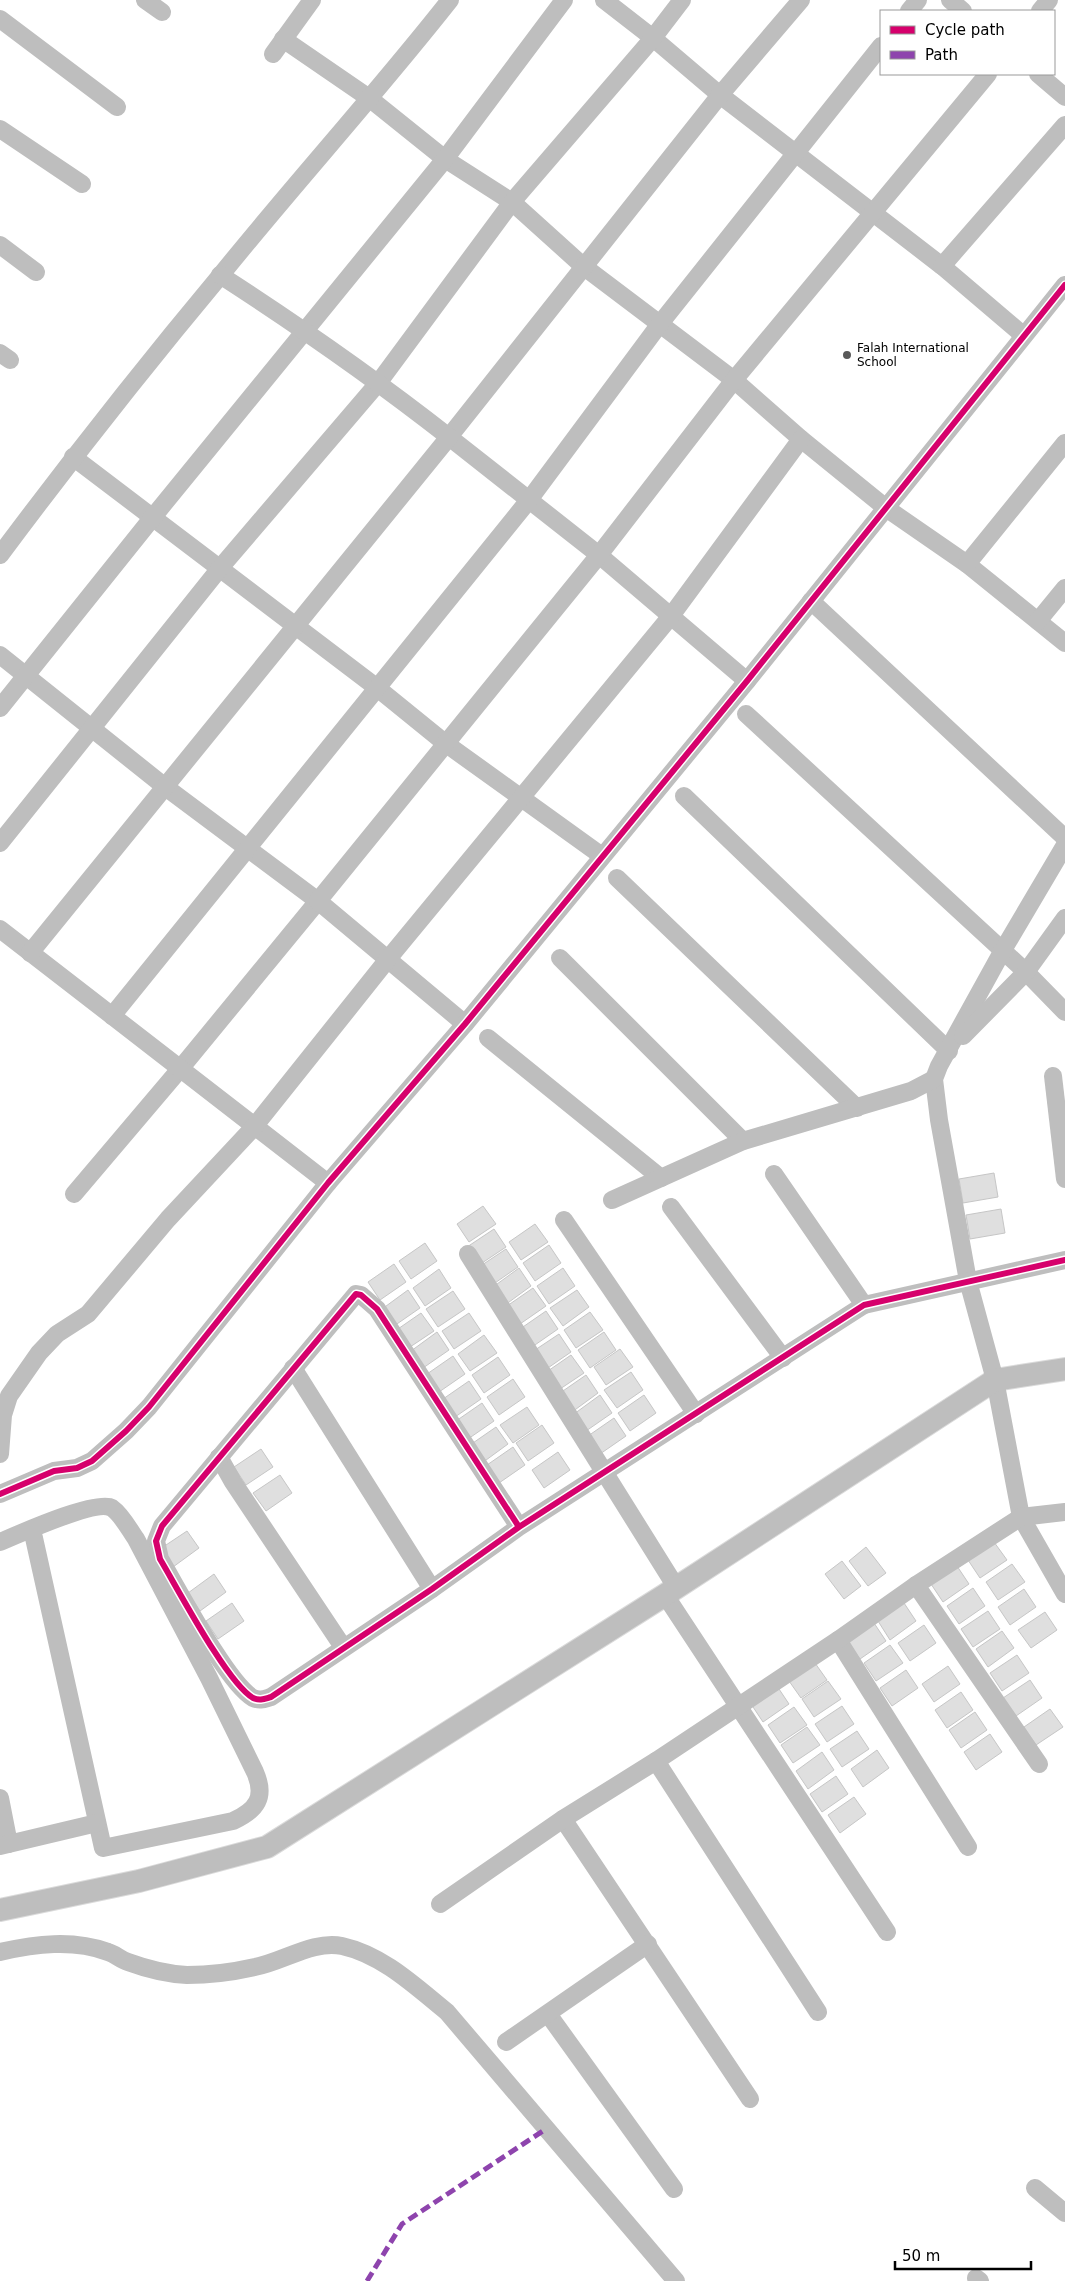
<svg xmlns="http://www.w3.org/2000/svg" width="1065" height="2281" font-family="'DejaVu Sans',sans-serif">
	<rect width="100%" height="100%" fill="#fff"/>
	<!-- building -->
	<g fill="#dfdfdf" stroke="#c6c6c6">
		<path d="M994,1173L998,1197L963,1203L959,1179Z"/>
		<path d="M483,1206L496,1224L469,1242L457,1224Z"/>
		<path d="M1001,1209L1005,1233L970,1239L966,1215Z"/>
		<path d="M535,1224L548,1242L521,1260L509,1242Z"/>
		<path d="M494,1229L506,1247L479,1265L467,1247Z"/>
		<path d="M425,1243L437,1261L411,1279L399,1261Z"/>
		<path d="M549,1245L561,1263L535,1281L523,1263Z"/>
		<path d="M506,1249L518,1267L492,1285L479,1267Z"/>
		<path d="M394,1264L406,1282L380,1300L368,1282Z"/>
		<path d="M519,1268L531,1286L505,1305L493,1287Z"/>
		<path d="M563,1268L575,1286L549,1304L537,1286Z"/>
		<path d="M439,1269L451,1288L425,1306L413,1288Z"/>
		<path d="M533,1288L546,1306L520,1324L507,1306Z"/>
		<path d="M408,1290L420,1308L394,1326L382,1309Z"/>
		<path d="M577,1290L589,1307L563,1326L550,1308Z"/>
		<path d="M453,1291L465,1309L438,1327L426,1309Z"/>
		<path d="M546,1311L558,1329L532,1347L520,1329Z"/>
		<path d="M590,1312L603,1330L576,1348L564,1330Z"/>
		<path d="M421,1313L434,1331L407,1349L395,1331Z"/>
		<path d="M469,1313L481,1331L454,1349L442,1331Z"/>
		<path d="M437,1332L449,1350L423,1368L411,1351Z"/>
		<path d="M604,1332L616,1350L590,1368L578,1350Z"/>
		<path d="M559,1334L571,1352L545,1370L532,1352Z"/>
		<path d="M484,1335L497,1353L470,1371L458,1354Z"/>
		<path d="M620,1349L633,1367L606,1385L594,1367Z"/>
		<path d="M571,1355L584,1373L557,1391L545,1373Z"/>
		<path d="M453,1356L465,1374L439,1392L427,1374Z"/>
		<path d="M498,1357L510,1375L484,1393L472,1375Z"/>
		<path d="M631,1372L643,1390L617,1408L604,1390Z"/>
		<path d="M586,1375L598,1393L572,1412L560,1393Z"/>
		<path d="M513,1379L525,1397L499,1415L487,1397Z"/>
		<path d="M469,1381L481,1399L455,1417L443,1399Z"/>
		<path d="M600,1395L612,1413L586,1431L574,1414Z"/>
		<path d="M644,1395L656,1413L630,1431L618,1413Z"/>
		<path d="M482,1403L494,1421L468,1439L456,1421Z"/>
		<path d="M527,1407L539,1425L513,1443L500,1425Z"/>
		<path d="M614,1418L626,1436L600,1454L588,1436Z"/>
		<path d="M542,1425L554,1443L528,1461L516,1443Z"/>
		<path d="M496,1427L508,1444L482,1463L470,1445Z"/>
		<path d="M513,1447L525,1465L499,1483L487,1465Z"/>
		<path d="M261,1449L273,1467L246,1485L234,1467Z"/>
		<path d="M558,1452L570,1470L544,1488L532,1470Z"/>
		<path d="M280,1475L292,1493L266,1511L253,1493Z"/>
		<path d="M187,1531L199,1548L173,1567L160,1549Z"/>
		<path d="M994,1542L1007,1560L980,1578L968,1560Z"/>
		<path d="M866,1547L886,1573L868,1586L849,1561Z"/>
		<path d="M842,1561L861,1586L844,1599L825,1574Z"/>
		<path d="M1012,1564L1025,1582L998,1600L986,1582Z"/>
		<path d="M957,1566L969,1584L943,1602L931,1584Z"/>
		<path d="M214,1574L226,1592L200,1611L188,1593Z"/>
		<path d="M973,1588L985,1606L959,1624L947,1606Z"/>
		<path d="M1024,1589L1036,1607L1010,1625L998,1607Z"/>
		<path d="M232,1603L244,1621L218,1639L206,1621Z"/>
		<path d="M904,1603L916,1621L890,1640L878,1621Z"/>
		<path d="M988,1611L1000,1629L973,1647L961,1629Z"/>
		<path d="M1045,1612L1057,1630L1031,1648L1018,1630Z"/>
		<path d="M874,1623L886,1641L860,1659L847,1641Z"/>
		<path d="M924,1625L936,1643L910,1661L898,1643Z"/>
		<path d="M1002,1631L1014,1648L988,1667L976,1649Z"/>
		<path d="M890,1645L903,1663L876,1681L864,1663Z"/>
		<path d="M1017,1655L1029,1673L1002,1691L990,1673Z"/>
		<path d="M815,1663L827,1680L801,1698L789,1681Z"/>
		<path d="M948,1666L960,1684L934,1702L922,1684Z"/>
		<path d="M906,1670L918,1688L892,1706L880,1688Z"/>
		<path d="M1030,1680L1042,1698L1016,1716L1003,1698Z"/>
		<path d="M828,1681L841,1699L814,1717L802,1699Z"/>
		<path d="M777,1686L789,1704L763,1722L751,1704Z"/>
		<path d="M961,1692L973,1710L947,1728L935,1710Z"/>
		<path d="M842,1706L854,1724L827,1742L815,1724Z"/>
		<path d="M794,1707L807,1725L780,1743L768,1725Z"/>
		<path d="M1050,1709L1063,1727L1036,1745L1024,1727Z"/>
		<path d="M975,1712L987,1730L961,1748L949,1730Z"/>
		<path d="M807,1727L820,1745L793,1763L781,1745Z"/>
		<path d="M857,1731L869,1749L842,1767L830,1749Z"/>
		<path d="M990,1734L1002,1752L976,1770L964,1752Z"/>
		<path d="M877,1750L889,1768L863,1787L851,1769Z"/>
		<path d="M822,1752L834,1770L808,1789L796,1771Z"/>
		<path d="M836,1776L848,1794L822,1812L810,1794Z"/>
		<path d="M854,1797L866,1814L840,1833L828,1815Z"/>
	</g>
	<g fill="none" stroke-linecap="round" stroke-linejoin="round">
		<!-- major casing -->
		<g stroke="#dbdbdb" stroke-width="24">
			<path id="major" d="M0,1910L139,1881L267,1847L665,1595L995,1380L1065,1369"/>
		</g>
		<!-- minor -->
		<g stroke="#bebebe" stroke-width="18">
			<path d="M145,0L162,12"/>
			<path d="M604,0L653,38L720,95L942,266L1023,335"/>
			<path d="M950,0L963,11"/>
			<path d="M909,11L918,0"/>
			<path d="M1040,11L1049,0"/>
			<path d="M0,19L117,107"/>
			<path d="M283,39L369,98L445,159L512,202L583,266L734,380L801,439L886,508L967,564L1065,643"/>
			<path d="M273,54L312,0"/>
			<path d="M1038,74L1065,97"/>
			<path d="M0,129L82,184"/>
			<path d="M0,245L36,272"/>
			<path d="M942,266L1065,125"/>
			<path d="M0,353L10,360"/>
			<path d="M73,457L376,687L445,743L602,856"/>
			<path d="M0,555C71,460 144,367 220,276C295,183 376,94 450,0"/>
			<path d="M967,564L1065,443"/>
			<path d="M811,601L1065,838"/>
			<path d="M1038,621L1065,588"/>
			<path d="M0,655L164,786L318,901L180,1069L74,1194"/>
			<path d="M747,681L599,555L449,437L720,95L801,0"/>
			<path d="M0,708L153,517L445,159L564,0"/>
			<path d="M746,714L1026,972L1065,1012"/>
			<path d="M684,796L949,1051"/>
			<path d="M0,843L220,568L379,382L512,202L653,38L682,0"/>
			<path d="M1065,845L1003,950L939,1066L934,1079L939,1120L968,1281L995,1380L1021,1517L1065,1594"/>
			<path d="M617,878L857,1108"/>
			<path d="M0,929L328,1183"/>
			<path d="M30,953L449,437C375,379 299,326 220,275"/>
			<path d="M560,958L743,1141"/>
			<path d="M112,1016L529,500L659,325L881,46"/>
			<path d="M465,1024L318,901L599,555L734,380L988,74"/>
			<path d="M963,1036L1026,972L1065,918"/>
			<path d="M488,1038L661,1178"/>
			<path d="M1053,1076L1065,1179"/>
			<path d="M774,1174L864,1305"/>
			<path d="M612,1200L743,1141L911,1091L934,1079"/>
			<path d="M671,1207L783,1358"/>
			<path d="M564,1220L696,1414"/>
			<path d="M468,1254L676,1587"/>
			<path d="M293,1368L432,1589"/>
			<path d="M0,1454L3,1415L9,1396L39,1353L57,1334L88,1314L168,1219L254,1127L388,959L671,616L801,439"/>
			<path d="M219,1457L233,1482L343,1647"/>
			<path d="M0,1494L54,1471L77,1468L92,1461L126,1431L149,1407L328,1183L465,1024L747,681L1065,285"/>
			<path d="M519,1527L377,1309L361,1295L356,1294L162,1526L156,1541L160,1559C178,1589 227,1683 253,1698C260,1701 264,1699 271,1697L432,1589L519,1527L864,1305L1065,1260"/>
			<path d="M0,1542C19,1534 97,1499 112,1508C122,1515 129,1529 136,1539L209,1678L255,1772C266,1797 257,1810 233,1821L103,1848L32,1529"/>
			<path d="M916,1585L1039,1764"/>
			<path d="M665,1595L887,1932"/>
			<path d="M838,1640L968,1847"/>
			<path d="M656,1761L818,2012"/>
			<path d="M0,1798L9,1844"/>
			<path d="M563,1819L750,2099"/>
			<path d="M0,1846L97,1823"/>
			<path d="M440,1904L563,1819L656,1761L838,1640L916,1585L1021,1517L1065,1512"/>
			<path d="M0,1952C35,1944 73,1939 108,1952C115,1954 121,1960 128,1962C147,1969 168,1974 187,1975C209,1975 233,1972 255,1967C283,1962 313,1940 342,1946C383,1955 416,1987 447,2012L676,2281"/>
			<path d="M548,2014L674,2189"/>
			<path d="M506,2042L648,1944"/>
			<path d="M1035,2188L1065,2213"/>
			<path d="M976,2278L980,2281"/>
		</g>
		<!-- major -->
		<use href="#major" stroke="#bebebe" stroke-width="22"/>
		<!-- quiet -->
		<path stroke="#8e44ad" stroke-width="5" stroke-dasharray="10 5" stroke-linecap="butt" d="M367,2281L402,2224L546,2129"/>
		<!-- cycleway casing -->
		<g stroke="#fff" stroke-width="9">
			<g id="cycleway">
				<path d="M0,1494L54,1471L77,1468L92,1461L126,1431L149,1407L328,1183L465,1024L747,681L1065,285"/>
				<path d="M519,1527L377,1309L361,1295L356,1294L162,1526L156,1541L160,1559C178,1589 227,1683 253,1698C260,1701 264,1699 271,1697L432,1589L519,1527L864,1305L1065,1260"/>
			</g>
		</g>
		<!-- cycleway -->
		<use href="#cycleway" stroke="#d6006c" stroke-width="6"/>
	</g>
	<!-- markers -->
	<circle fill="#595959" stroke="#fff" stroke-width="2" cx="847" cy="355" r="5"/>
	<g text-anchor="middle" stroke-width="4" stroke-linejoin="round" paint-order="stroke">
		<!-- poi labels -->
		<g font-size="12" fill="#000" stroke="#fff" text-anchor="start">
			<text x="857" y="352">Falah International<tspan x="857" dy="14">School</tspan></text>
		</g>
	</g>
	<!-- legend -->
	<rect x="880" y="10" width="175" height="65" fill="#ffffff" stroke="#999999"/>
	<rect x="890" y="26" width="25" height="8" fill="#d6006c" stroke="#999999"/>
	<text x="925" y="35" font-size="15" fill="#000000">Cycle path</text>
	<rect x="890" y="51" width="25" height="8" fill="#8e44ad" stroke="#999999"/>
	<text x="925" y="60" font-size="15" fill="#000000">Path</text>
	<!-- scale -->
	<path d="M895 2261v8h136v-8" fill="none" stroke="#000000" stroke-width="2.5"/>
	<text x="902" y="2261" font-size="15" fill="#000000" stroke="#ffffff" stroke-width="4" paint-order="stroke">50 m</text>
</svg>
